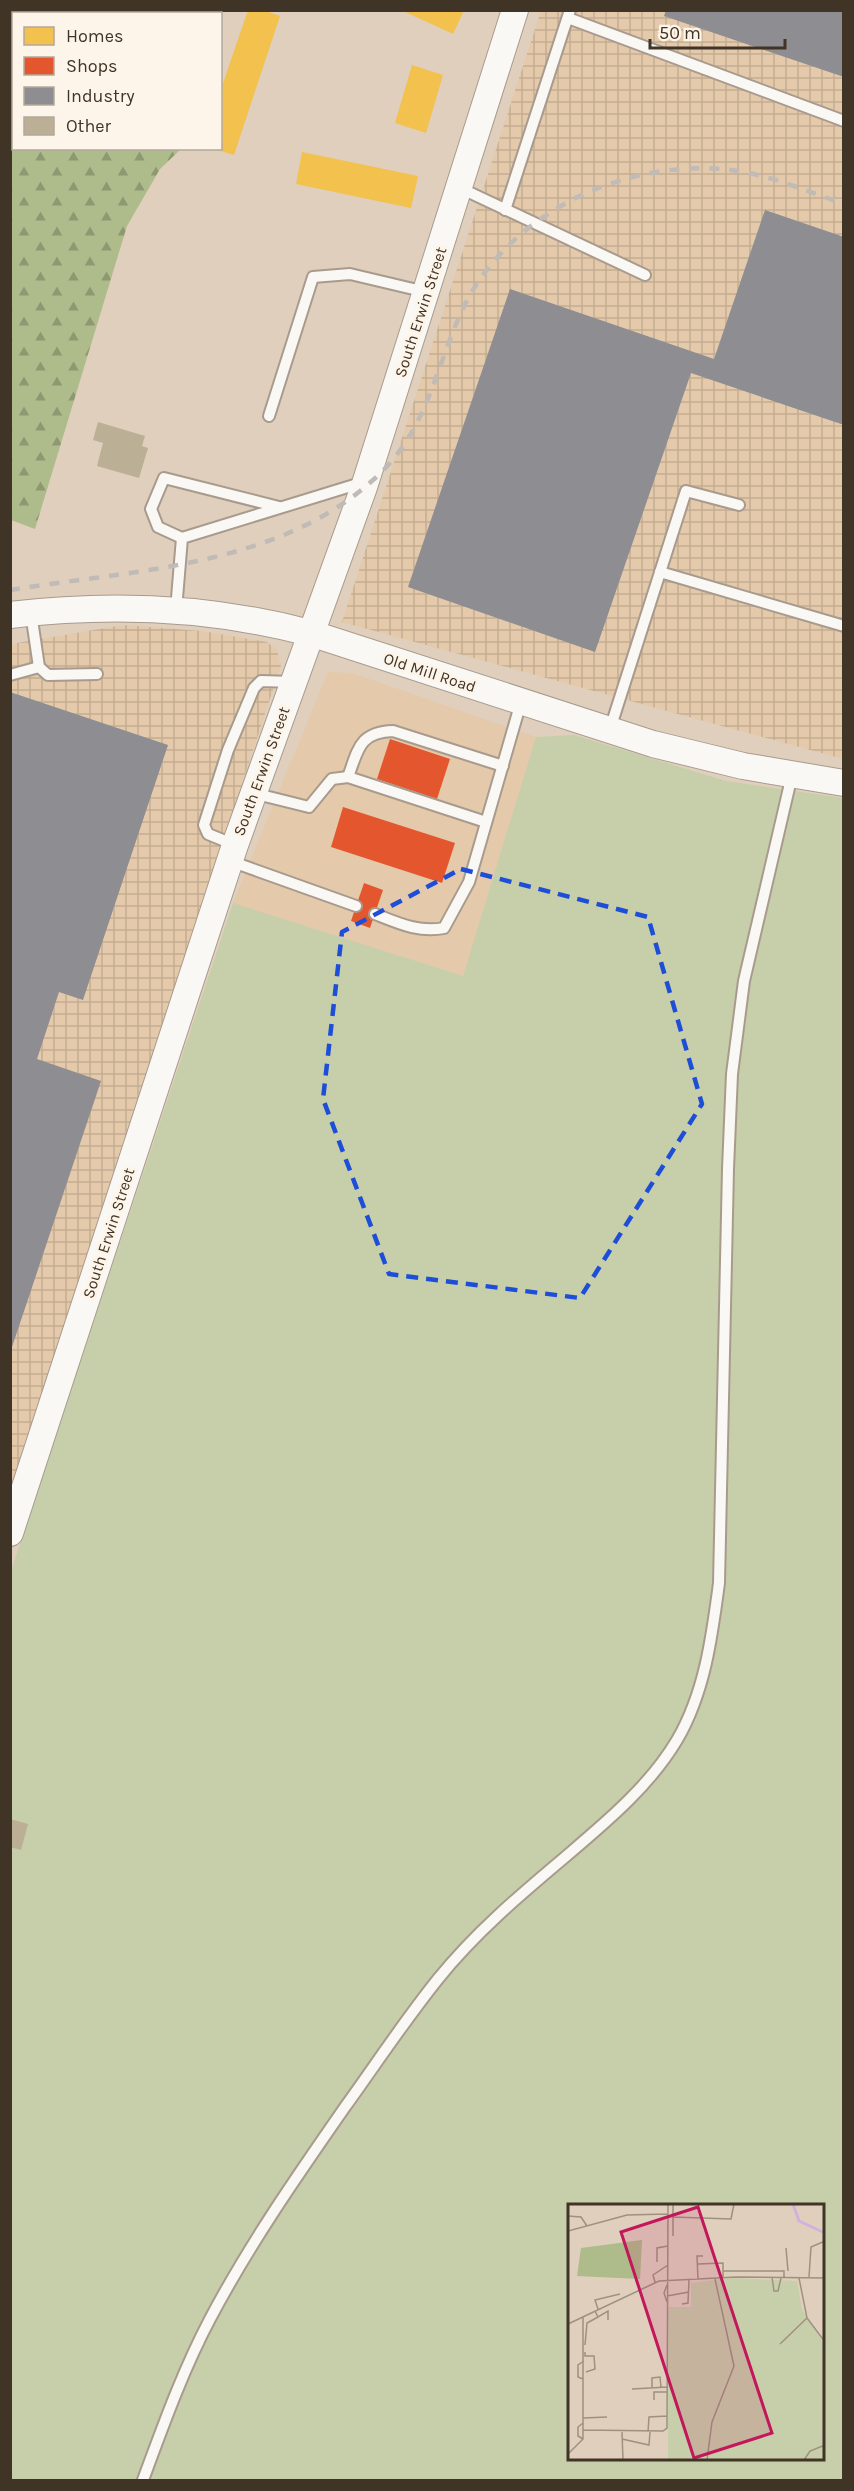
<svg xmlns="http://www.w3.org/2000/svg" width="854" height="2491" font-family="Karla,sans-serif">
	<defs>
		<pattern id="industrial-grid" width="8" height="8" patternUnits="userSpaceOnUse" patternTransform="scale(1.5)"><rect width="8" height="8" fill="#e4c9aa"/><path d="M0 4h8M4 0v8" fill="none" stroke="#c5ad92"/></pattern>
		<pattern id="forest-firs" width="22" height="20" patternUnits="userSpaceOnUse" patternTransform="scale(1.5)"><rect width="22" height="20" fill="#aebb8a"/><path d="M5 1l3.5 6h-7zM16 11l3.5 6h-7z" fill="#8f9971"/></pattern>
	</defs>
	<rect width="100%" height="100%" fill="#dfcfbc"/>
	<!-- built -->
	<path fill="#e4c9aa" d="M328,672L352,673L536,737L463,976L233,903Z"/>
	<!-- industrial -->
	<g fill="url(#industrial-grid)">
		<path d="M541,11H843V759L342,622Z"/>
		<path d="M123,625L202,631L267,642L277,650L281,665L11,1491V644Z"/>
	</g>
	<!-- grass -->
	<path fill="#c7ceaa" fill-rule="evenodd" d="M574,735L726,781L843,798V2480H11V1571L233,903L463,976L536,737ZM569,2206H822V2460H569Z"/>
	<!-- forest -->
	<path fill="url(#forest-firs)" d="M11,121L13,122L14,148L181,149L160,169L127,226L35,529L11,520Z"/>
	<!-- homes -->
	<g fill="#f2c14e">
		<path d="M10,10H27V14H14V28H10Z"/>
		<path d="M154,10H194L193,14H154Z"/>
		<path d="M248,10H263L280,16L234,155L214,149L220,148V92Z"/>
		<path d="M401,10H464L453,34Z"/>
		<path d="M14,42V85L10,80V44Z"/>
		<path d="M412,65L443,75L426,133L395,123Z"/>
		<path d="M302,152L418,176L411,208L296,184Z"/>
	</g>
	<!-- shops -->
	<g fill="#e4572e">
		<path d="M390,739L450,759L437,799L377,779Z"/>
		<path d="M343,807L455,843L442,883L331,847Z"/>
		<path d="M364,883L383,890L370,928L351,921Z"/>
	</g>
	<!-- industry -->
	<g fill="#8d8d92">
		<path d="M666,10H844V77L664,16Z"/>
		<path d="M765,210L844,237V425L691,373L595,652L408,587L510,289L714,359Z"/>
		<path d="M10,692L168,745L83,1000L59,992L37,1059L101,1081L11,1350Z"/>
	</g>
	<!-- building -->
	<g fill="#bbaf96">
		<path d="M98,422L145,436L142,446L148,448L139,478L97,466L103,443L93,440Z"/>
		<path d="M10,1819L28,1824L21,1850L10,1847Z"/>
	</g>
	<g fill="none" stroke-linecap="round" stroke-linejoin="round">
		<!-- service casing -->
		<g stroke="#a89b8d" stroke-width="14">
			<g id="service">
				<path d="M568,18L844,121"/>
				<path d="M460,188L645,275"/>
				<path d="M505,210L570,10"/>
				<path d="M269,416L313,277L350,274L426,292"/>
				<path d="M182,538L158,527L151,509L164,478L279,507"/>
				<path d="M660,572L844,626"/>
				<path d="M176,610L182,538L364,482"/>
				<path d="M39,667L48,675L97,674"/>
				<path d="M10,675L39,667L31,613"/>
				<path d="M610,729L686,491L739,505"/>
				<path d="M348,777C358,750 359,732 393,731L503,766"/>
				<path d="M253,793L309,807L332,779L348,777L486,822"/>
				<path d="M235,845L208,834L204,825L228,750L254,688L261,681L293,682"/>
				<path d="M230,861L356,906"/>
				<path d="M375,914C398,923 419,933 444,928L469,882L521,702"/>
				<path d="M143,2480C163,2426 183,2370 210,2319C249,2245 297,2176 345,2107C376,2064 405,2020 438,1979C475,1933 520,1895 564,1858C605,1823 649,1787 677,1740C705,1692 712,1636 719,1583L728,1169L732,1074L744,981L792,775"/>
			</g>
		</g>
		<!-- minor casing -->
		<g stroke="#a89b8d" stroke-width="22">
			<path id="minor" d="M92,14V10"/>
		</g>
		<!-- tertiary casing -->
		<g stroke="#a89b8d" stroke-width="28">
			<g id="tertiary">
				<path d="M10,615C111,603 212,607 310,633L653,744L743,766L844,783"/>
				<path d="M10,1533L235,845L364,487L515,10"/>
			</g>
		</g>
		<!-- service -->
		<use href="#service" stroke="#faf8f5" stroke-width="10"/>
		<!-- minor -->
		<use href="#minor" stroke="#faf8f5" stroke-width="20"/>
		<!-- tertiary -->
		<use href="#tertiary" stroke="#faf8f5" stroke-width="26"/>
		<!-- rail -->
		<path stroke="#c0bbb6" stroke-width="4.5" stroke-dasharray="10 10" stroke-linecap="butt" d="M10,590C132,570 277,567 373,480C426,433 433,376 460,315C503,217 617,161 721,169C763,172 804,190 844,204"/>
	</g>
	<!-- marked area -->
	<path fill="none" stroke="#1d4ed8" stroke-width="4.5" stroke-dasharray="12 8" stroke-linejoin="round" d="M461,869L648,917L702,1104L580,1298L389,1274L323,1099L342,932Z"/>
	<g text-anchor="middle" stroke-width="6" stroke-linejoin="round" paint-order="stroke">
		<!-- street labels -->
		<g font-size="16" fill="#403426" stroke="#fef5ea">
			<text transform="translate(420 312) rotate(-72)" y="6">South Erwin Street</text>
			<text transform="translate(430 672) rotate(18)" y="6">Old Mill Road</text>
			<text transform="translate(261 771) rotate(-70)" y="6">South Erwin Street</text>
			<text transform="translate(108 1233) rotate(-72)" y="6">South Erwin Street</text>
		</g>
	</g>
	<!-- overview -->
	<g transform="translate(568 2204)">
		<rect width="256" height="256" fill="#dfcfbc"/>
		<path d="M161,74L229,77L234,105L256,140V256H100V103H123V79Z" fill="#c7ceaa"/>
		<path d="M74,36L72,75L9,72L13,44Z" fill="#aebb8a"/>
		<path fill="none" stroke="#d2b2dd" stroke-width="3" d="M225,0L231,17L257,29"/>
		<path fill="none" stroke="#9f9180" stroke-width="1.5" d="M105,0V32M0,12L13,13L19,22M105,13L163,15L166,0M218,44L220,67M89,58V44L100,42M0,60V27L59,11L100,10M130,60L155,59V74M155,67H216V74M204,73L206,87H210L213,74M241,73L243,43L257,37M231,74L239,114L257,138M130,76L129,52H135M87,78L85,71L100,61M99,92L121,88M99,98L96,89L99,81M114,100L120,99L121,76M30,105L27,96L52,90M27,107L30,113L40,107V116M0,120L91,77L168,73L257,74M212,140L239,114M17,141L19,119L30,113M17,148V152H26L27,165L18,168M15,175L10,173V161L16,157M84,183V174L92,173L93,183M64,185L99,183M86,196V188H99M15,214L39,213M15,226L95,227L99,224L100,0M54,228L55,256M80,228L81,213L99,212M15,235L10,232V223L15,219M54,235L81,241L82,228M0,250L15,235V113M139,256L144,218L166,162L147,75M236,256L242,247L257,241"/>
		<path fill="#c2185b" fill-opacity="0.15" stroke="#c2185b" stroke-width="3" d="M130,3L204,229L126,254L53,28Z"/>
		<rect width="256" height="256" fill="none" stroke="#403426" stroke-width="3"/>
	</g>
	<!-- border -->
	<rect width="854" height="2491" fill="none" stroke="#403426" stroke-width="24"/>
	<!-- legend -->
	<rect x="12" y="12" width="210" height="138" fill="#fef5ea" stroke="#b2a89c" stroke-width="1.5"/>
	<rect x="24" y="27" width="30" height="18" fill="#f2c14e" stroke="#b2a89c" stroke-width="1.5"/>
	<text x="66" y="42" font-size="18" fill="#403426">Homes</text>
	<rect x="24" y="57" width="30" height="18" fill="#e4572e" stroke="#b2a89c" stroke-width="1.5"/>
	<text x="66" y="72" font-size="18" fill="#403426">Shops</text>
	<rect x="24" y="87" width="30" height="18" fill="#8d8d92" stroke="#b2a89c" stroke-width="1.5"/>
	<text x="66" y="102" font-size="18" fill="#403426">Industry</text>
	<rect x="24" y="117" width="30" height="18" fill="#bbaf96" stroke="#b2a89c" stroke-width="1.5"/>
	<text x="66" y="132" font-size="18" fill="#403426">Other</text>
	<!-- scale -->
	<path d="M650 39v9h135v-9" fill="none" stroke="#403426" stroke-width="3"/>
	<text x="659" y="39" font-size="18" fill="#403426" stroke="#fef5ea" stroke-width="4.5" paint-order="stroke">50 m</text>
</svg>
